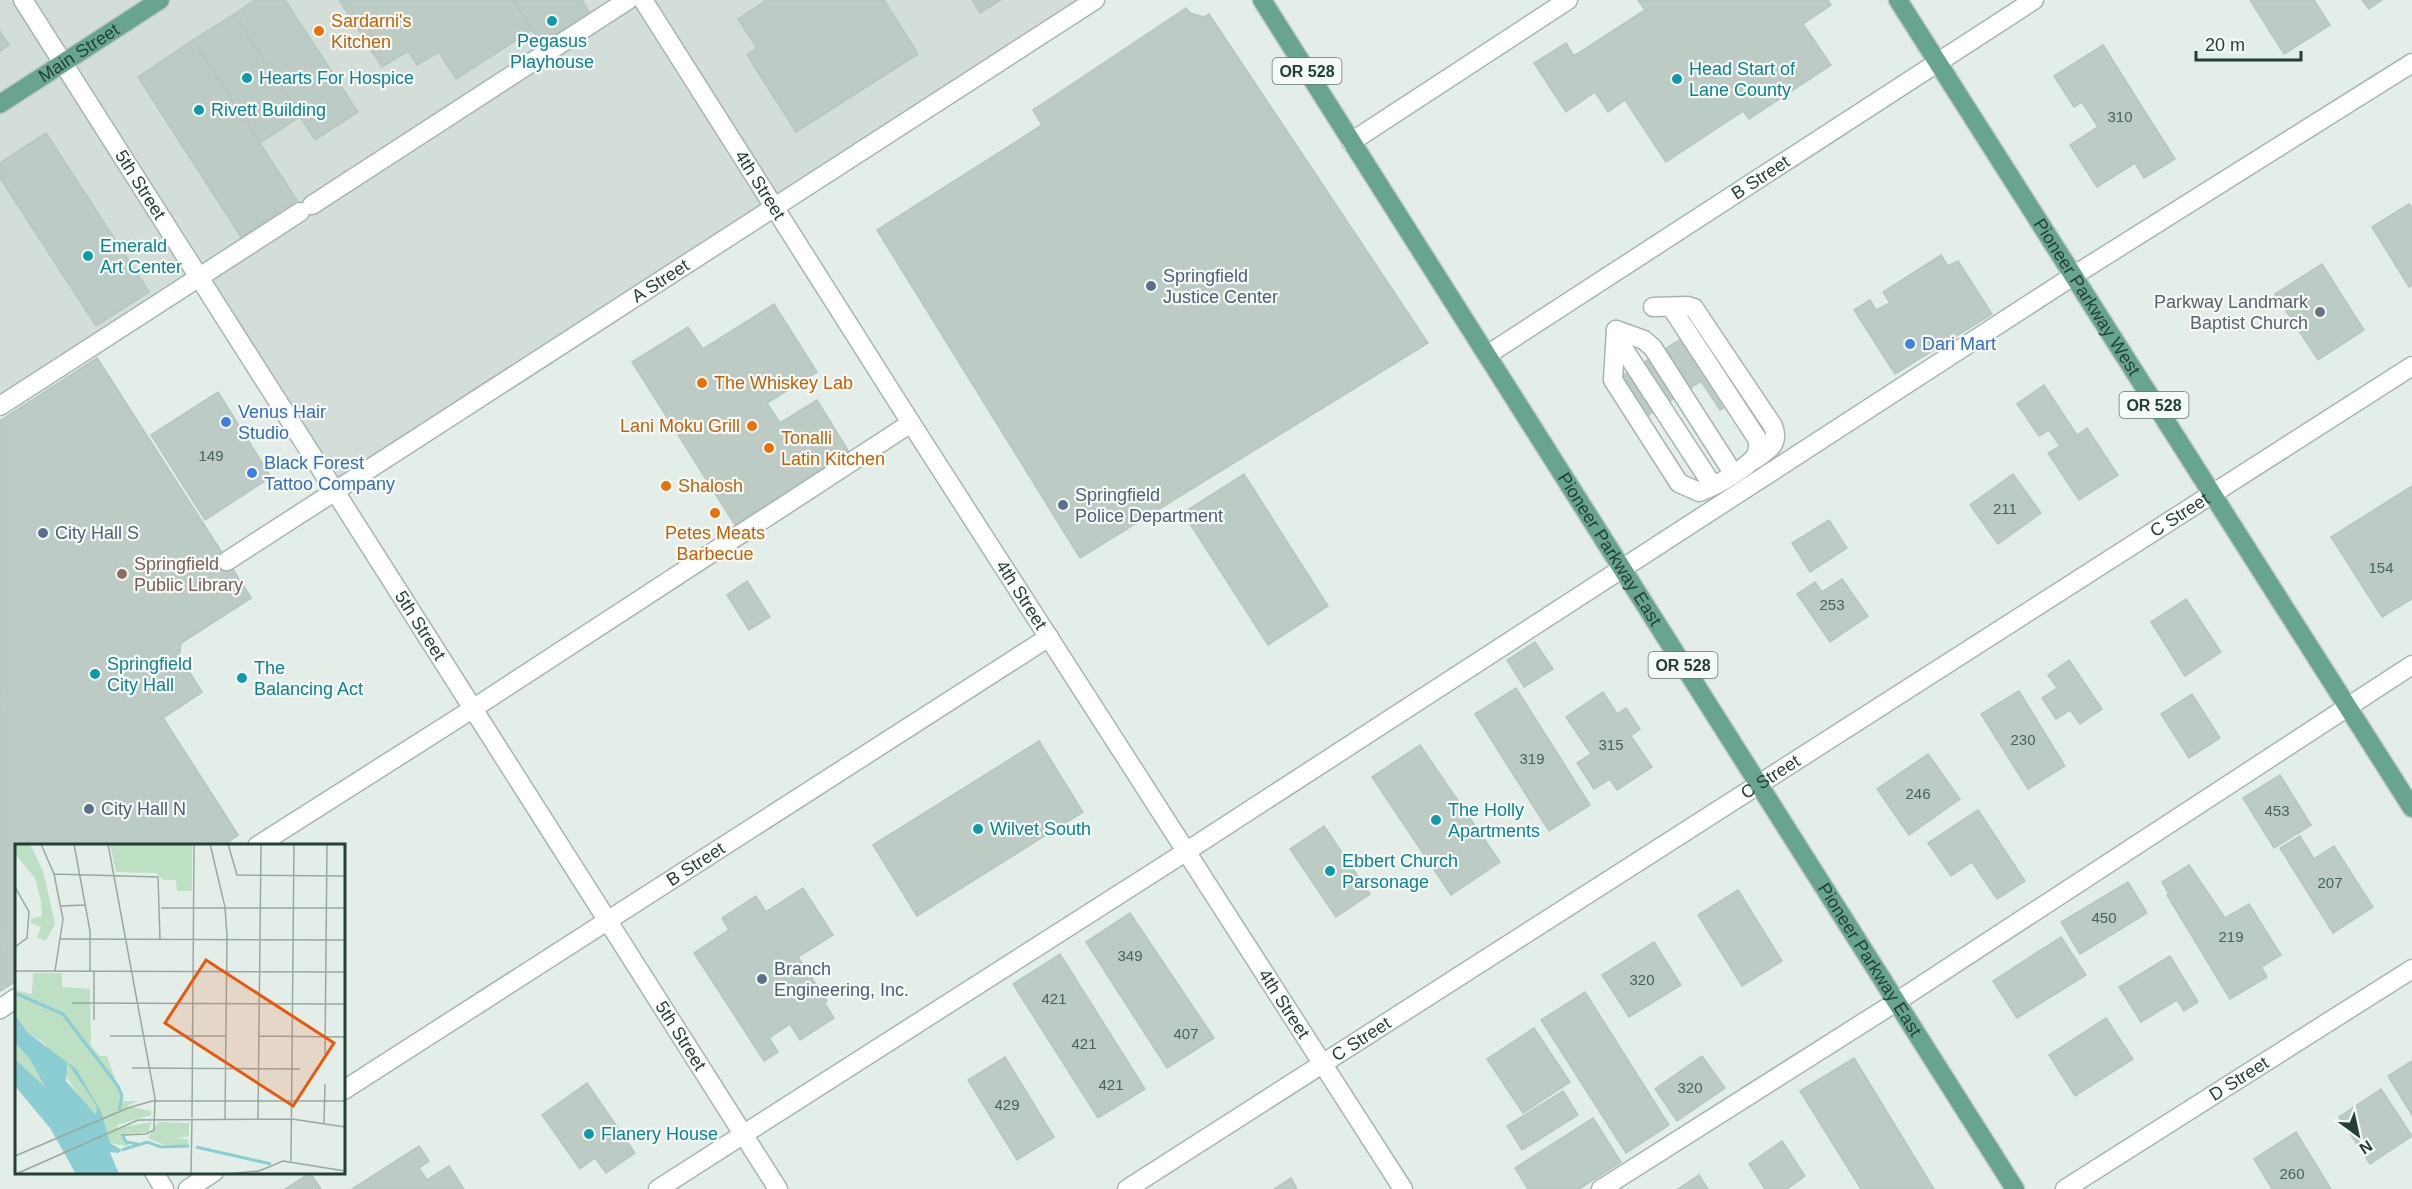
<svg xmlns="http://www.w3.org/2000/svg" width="2412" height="1189" font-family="Arial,sans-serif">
	<rect width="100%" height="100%" fill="#e4eee9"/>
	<!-- built -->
	<path fill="#d2ded7" d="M0,0H1098L336,490L200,278L0,406Z"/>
	<!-- building -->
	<g fill="#bccbc4" stroke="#b6c7bf" stroke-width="1.5">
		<path d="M255,0H285L358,112L315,140L234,14Z"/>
		<path d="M339,0H514L532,30L456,79L439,52L417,65L408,51L382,67Z"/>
		<path d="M514,0H582L590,13L541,44Z"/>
		<path d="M767,0H884L918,54L796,132L747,55L757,48L738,19Z"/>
		<path d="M972,0H1001L980,13Z"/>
		<path d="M1638,0H1828L1831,5L1803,24L1831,65L1749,119L1743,111L1666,162L1625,100L1608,112L1595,92L1566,112L1534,63L1566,43L1574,56L1645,10Z"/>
		<path d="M2250,0H2314L2330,25L2284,54Z"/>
		<path d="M2362,0H2382L2369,9Z"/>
		<path d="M1186,8L1190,13L1204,17L1209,14L1428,343L1080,558L877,230L1042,125L1033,110Z"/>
		<path d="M234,14L301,116L260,143L193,40Z"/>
		<path d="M0,31L9,45L0,51Z"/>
		<path d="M193,40L297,200L241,237L138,77Z"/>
		<path d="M2103,45L2175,159L2144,178L2135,163L2097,187L2070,145L2098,127L2082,102L2074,107L2054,76Z"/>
		<path d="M46,133L149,292L96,326L0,178V163Z"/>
		<path d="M2409,204L2412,208V285L2409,287L2372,227Z"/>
		<path d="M1941,255L1948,266L1958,261L1992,314L1895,374L1854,310L1870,300L1876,310L1890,303L1883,292Z"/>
		<path d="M2322,264L2364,330L2318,360L2275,294Z"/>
		<path d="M774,304L817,372L767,403L780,423L817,400L849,452L735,525L632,362L688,327L703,349Z"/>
		<path d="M1703,325L1747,394L1720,410L1701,381L1644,418L1619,378Z"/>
		<path d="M97,358L251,598L181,643L179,656L202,692L163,718L238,835L222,846H16V981L0,991V421Z"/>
		<path d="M97,358L251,598L181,643L179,656L202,692L163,718L238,835L222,846H16V981L0,991V421Z"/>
		<path d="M2044,385L2077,435L2087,428L2118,475L2079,500L2048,453L2060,446L2049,430L2039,436L2017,404Z"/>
		<path d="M218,392L271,477L205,520L151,435Z"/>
		<path d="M1244,474L1328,606L1268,645L1183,513Z"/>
		<path d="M2013,474L2041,513L1998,544L1970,505Z"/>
		<path d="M2412,486V599L2382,617L2331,537Z"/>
		<path d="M1829,520L1847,548L1810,572L1792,543Z"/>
		<path d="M1842,579L1868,616L1830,642L1797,594L1815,582L1822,592Z"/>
		<path d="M747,581L770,617L749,630L727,595Z"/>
		<path d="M2186,599L2221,652L2185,676L2151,622Z"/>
		<path d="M1535,642L1553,669L1524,687L1507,660Z"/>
		<path d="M2069,660L2102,709L2080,724L2070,710L2056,719L2042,698L2057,688L2048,675Z"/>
		<path d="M1516,688L1590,805L1549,831L1475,714Z"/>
		<path d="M2019,691L2065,766L2028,789L1981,714Z"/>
		<path d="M1603,692L1617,714L1626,708L1640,729L1631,736L1652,767L1617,790L1610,779L1594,789L1577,763L1591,754L1566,717Z"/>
		<path d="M2192,694L2220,738L2189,758L2161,714Z"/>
		<path d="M1039,741L1083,812L917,916L873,845Z"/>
		<path d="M1420,745L1500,862L1451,895L1372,777Z"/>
		<path d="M1928,754L1960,799L1909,835L1877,789Z"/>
		<path d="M2280,775L2311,825L2274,848L2243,798Z"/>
		<path d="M1978,810L2025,881L1997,899L1972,862L1951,876L1928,843Z"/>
		<path d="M1324,826L1370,894L1336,917L1290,849Z"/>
		<path d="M2300,836L2314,859L2334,846L2373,907L2333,933L2280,848Z"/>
		<path d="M2189,865L2225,918L2249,904L2281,955L2261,967L2267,977L2230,999L2167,895L2169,894L2162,882Z"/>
		<path d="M2128,882L2147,913L2080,954L2061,922Z"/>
		<path d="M803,888L833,935L798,957L827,1001L824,1002L834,1018L800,1040L790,1024L769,1038L778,1052L764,1061L694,953L729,930L722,918L756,896L766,912Z"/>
		<path d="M1738,890L1782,961L1742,986L1698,915Z"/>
		<path d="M1130,913L1214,1038L1167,1068L1086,942Z"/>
		<path d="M2061,937L2086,975L2017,1018L1993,981Z"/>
		<path d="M1654,942L1681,985L1629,1017L1602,975Z"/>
		<path d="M1060,954L1145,1089L1098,1118L1013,984Z"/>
		<path d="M2170,956L2198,1002L2184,1011L2177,1000L2141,1022L2119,987Z"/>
		<path d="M1585,992L1669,1125L1626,1153L1541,1020Z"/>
		<path d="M2106,1018L2133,1059L2075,1096L2049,1055Z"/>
		<path d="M1534,1028L1570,1082L1523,1113L1487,1059Z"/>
		<path d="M1702,1056L1725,1088L1677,1121L1655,1089Z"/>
		<path d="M1005,1057L1054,1137L1017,1160L968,1080Z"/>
		<path d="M1854,1058L1934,1189H1861L1800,1091Z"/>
		<path d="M2412,1061V1115L2388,1076Z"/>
		<path d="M587,1083L635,1153L606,1173L595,1158L580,1169L542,1115Z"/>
		<path d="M2381,1089L2412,1136L2370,1164L2339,1117Z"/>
		<path d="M1563,1091L1578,1115L1522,1150L1507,1126Z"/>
		<path d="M1593,1118L1621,1162L1579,1189H1528L1515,1168Z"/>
		<path d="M2296,1132L2331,1189H2272L2254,1159Z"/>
		<path d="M1782,1141L1805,1176L1787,1189H1765L1749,1164Z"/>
		<path d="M419,1146L429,1161L419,1168L427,1180L449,1166L464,1189H352Z"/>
		<path d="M310,1173L321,1189H285Z"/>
		<path d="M1699,1175L1708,1189H1678Z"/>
		<path d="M1291,1178L1297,1189H1274Z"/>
	</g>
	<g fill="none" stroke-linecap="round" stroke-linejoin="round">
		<!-- minor-tunnel -->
		<g stroke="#bdcbc5" stroke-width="18" stroke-dasharray="18 9" stroke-linecap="butt">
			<path d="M0,706L227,561"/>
			<path d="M0,930L16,956"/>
		</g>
		<!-- minor casing -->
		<g stroke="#a6b6b0" stroke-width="21">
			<g id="minor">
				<path id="s1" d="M23,0L778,1189"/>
				<path id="s2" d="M643,0L911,423L1403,1189"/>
				<path d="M1351,142L1568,0"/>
				<path d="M312,205L628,0"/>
				<path d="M1653,307L1688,306L1694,308L1773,426C1780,445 1768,450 1754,460"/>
				<path d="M1616,330L1613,380L1679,483L1699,492C1713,488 1745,469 1754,458C1759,452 1758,447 1758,440L1671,307"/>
				<path d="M1616,330L1644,340L1653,348L1733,473"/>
				<path d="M1617,332L1623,348L1713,486"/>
				<path id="s3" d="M1487,355L2034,0"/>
				<path d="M0,406L300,212"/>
				<path id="s4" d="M227,561L1095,0"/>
				<path d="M257,846L474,708L911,423"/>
				<path d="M0,1009L16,998"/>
				<path id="s5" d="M344,1090L1049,637"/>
				<path d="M154,1172L164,1189"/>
				<path d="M188,1189L214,1172"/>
				<path d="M658,1189L1187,851L2073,276L2412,63"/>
				<path id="s6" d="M1127,1189L2412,366"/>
				<path d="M1601,1189L1896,1002L2412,665"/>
				<path id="s7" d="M2065,1189L2412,969"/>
			</g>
		</g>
		<!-- major casing -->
		<g stroke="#c1cac7" stroke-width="21">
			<g id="major">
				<path id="s8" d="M1262,0L2015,1189"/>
				<path id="s9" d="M1898,0L2412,808"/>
				<path id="s10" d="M0,104L160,0"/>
			</g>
		</g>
		<!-- minor -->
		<use href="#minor" stroke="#fff" stroke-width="18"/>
		<!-- major -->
		<use href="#major" stroke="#68a490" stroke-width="18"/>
	</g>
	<!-- markers -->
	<g fill="#0f9aa8" stroke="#f5faf7" stroke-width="2">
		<circle cx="552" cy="21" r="6"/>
		<circle cx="247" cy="78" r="6"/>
		<circle cx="1677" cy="79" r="6"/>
		<circle cx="199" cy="110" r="6"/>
		<circle cx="88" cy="256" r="6"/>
		<circle cx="95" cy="674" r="6"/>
		<circle cx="242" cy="678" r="6"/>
		<circle cx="1436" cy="820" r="6"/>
		<circle cx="978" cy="829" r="6"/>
		<circle cx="1330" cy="871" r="6"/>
		<circle cx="589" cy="1134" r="6"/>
	</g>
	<g fill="#e8710a" stroke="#f5faf7" stroke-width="2">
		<circle cx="319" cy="31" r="6"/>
		<circle cx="702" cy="383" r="6"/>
		<circle cx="752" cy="426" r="6"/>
		<circle cx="769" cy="448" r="6"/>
		<circle cx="666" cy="486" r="6"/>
		<circle cx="715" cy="513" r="6"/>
	</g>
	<g fill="#5c6f8a" stroke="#f5faf7" stroke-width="2">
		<circle cx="1151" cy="286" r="6"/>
		<circle cx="1063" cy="505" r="6"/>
		<circle cx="43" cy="533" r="6"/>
		<circle cx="89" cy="809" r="6"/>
		<circle cx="762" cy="979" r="6"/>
	</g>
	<circle fill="#6b7280" stroke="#f5faf7" stroke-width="2" cx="2320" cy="312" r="6"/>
	<g fill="#3f7fe0" stroke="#f5faf7" stroke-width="2">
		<circle cx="1910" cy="344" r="6"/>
		<circle cx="226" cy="422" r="6"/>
		<circle cx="252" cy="473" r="6"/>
	</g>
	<circle fill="#8d6e63" stroke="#f5faf7" stroke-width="2" cx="122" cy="574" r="6"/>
	<g text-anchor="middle" stroke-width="4.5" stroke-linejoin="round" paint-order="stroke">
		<!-- number labels -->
		<g font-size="15" fill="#49635a">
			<text x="2120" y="122">310</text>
			<text x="211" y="461">149</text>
			<text x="2005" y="514">211</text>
			<text x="2381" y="573">154</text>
			<text x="1832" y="610">253</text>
			<text x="2023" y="745">230</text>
			<text x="1611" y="750">315</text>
			<text x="1532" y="764">319</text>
			<text x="1918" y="799">246</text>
			<text x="2277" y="816">453</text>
			<text x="2330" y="888">207</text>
			<text x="2104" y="923">450</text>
			<text x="2231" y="942">219</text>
			<text x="1130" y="961">349</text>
			<text x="1642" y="985">320</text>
			<text x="1054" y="1004">421</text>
			<text x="1186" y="1039">407</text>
			<text x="1084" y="1049">421</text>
			<text x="1111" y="1090">421</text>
			<text x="1690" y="1093">320</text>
			<text x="1007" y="1110">429</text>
			<text x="2292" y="1179">260</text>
		</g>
		<!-- shield labels -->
		<g fill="#f5faf7" stroke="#627870" stroke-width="1.5">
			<rect x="1272.5" y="58" width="69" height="26" rx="4.5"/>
			<rect x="2119.5" y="392" width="69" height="26" rx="4.5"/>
			<rect x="1648.5" y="652" width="69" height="26" rx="4.5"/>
		</g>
		<g font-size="16" font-weight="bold" fill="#234036">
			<text x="1307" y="77">OR 528</text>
			<text x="2154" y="411">OR 528</text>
			<text x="1683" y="671">OR 528</text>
		</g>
		<!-- food labels -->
		<g font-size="18" fill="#c56008" stroke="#f5faf7" text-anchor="start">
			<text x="331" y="27">Sardarni's<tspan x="331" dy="21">Kitchen</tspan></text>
			<text x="714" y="389">The Whiskey Lab</text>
			<text x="740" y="432" text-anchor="end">Lani Moku Grill</text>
			<text x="781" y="444">Tonalli<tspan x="781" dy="21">Latin Kitchen</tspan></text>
			<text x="678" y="492">Shalosh</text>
			<text x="715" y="539" text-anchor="middle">Petes Meats<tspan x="715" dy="21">Barbecue</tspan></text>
		</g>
		<!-- culture labels -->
		<g font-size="18" fill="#0d838f" stroke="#f5faf7" text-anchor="start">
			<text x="552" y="47" text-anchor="middle">Pegasus<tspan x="552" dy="21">Playhouse</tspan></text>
			<text x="1689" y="75">Head Start of<tspan x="1689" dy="21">Lane County</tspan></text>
			<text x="259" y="84">Hearts For Hospice</text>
			<text x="211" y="116">Rivett Building</text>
			<text x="100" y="252">Emerald<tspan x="100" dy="21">Art Center</tspan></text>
			<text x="107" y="670">Springfield<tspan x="107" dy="21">City Hall</tspan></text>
			<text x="254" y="674">The<tspan x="254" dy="21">Balancing Act</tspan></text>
			<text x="1448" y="816">The Holly<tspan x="1448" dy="21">Apartments</tspan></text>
			<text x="990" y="835">Wilvet South</text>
			<text x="1342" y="867">Ebbert Church<tspan x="1342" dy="21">Parsonage</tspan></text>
			<text x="601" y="1140">Flanery House</text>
		</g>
		<!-- street labels -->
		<g font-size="18" fill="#234036" stroke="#f5faf7">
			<text dy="6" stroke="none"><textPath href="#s10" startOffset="94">Main Street</textPath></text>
			<text dy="6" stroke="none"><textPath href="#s3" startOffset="326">B Street</textPath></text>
			<text dy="6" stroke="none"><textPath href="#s1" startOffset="219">5th Street</textPath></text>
			<text dy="6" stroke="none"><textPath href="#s2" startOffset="219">4th Street</textPath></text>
			<text dy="6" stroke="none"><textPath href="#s4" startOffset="516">A Street</textPath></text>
			<text dy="6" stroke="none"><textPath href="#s9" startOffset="352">Pioneer Parkway West</textPath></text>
			<text dy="6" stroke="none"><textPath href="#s6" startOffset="1250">C Street</textPath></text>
			<text dy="6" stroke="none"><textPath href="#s8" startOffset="650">Pioneer Parkway East</textPath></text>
			<text dy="6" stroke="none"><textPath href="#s2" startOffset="705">4th Street</textPath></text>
			<text dy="6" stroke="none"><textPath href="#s1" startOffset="741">5th Street</textPath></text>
			<text dy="6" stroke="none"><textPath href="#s6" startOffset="764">C Street</textPath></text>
			<text dy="6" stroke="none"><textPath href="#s5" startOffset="418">B Street</textPath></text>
			<text dy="6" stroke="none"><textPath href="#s8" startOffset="1136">Pioneer Parkway East</textPath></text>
			<text dy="6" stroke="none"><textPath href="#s2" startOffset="1191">4th Street</textPath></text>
			<text dy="6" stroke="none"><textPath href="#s1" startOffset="1227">5th Street</textPath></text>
			<text dy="6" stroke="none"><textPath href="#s6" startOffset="278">C Street</textPath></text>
			<text dy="6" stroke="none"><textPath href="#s7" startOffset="206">D Street</textPath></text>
		</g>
		<!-- service labels -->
		<g font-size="18" fill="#4e5e75" stroke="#f5faf7" text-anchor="start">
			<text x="1163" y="282">Springfield<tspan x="1163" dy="21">Justice Center</tspan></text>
			<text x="1075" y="501">Springfield<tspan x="1075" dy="21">Police Department</tspan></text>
			<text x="55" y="539">City Hall S</text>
			<text x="101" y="815">City Hall N</text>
			<text x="774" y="975">Branch<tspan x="774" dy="21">Engineering, Inc.</tspan></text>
		</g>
		<!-- worship labels -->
		<g font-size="18" fill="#5b616d" stroke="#f5faf7" text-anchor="end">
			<text x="2308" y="308">Parkway Landmark<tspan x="2308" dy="21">Baptist Church</tspan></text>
		</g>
		<!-- shop labels -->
		<g font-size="18" fill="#366cbe" stroke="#f5faf7" text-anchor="start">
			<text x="1922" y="350">Dari Mart</text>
			<text x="238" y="418">Venus Hair<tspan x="238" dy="21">Studio</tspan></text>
			<text x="264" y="469">Black Forest<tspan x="264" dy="21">Tattoo Company</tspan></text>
		</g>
		<!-- education labels -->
		<g font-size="18" fill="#785e54" stroke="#f5faf7" text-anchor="start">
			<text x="134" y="570">Springfield<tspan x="134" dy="21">Public Library</tspan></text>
		</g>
	</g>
	<!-- overview -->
	<g transform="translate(15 844)">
		<rect width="330" height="330" fill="#e4eee9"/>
		<path d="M0,0H15L28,27L40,80L31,97L22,93L26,83L16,79V75L27,72L26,57L20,34L0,10ZM95,0H177V47H162L161,36H148L141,29L101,28ZM18,129H47V143L75,145L76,202L85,212H92L108,257H123L112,262L136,267V271L102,281V284L137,278L133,288L107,290L115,303L95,299L29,199L12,188L0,170V146L17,150ZM0,199L15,215L31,244L0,215ZM143,278L174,279V292L161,295H173V301H149L133,294Z" fill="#bddfc4"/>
		<path d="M0,170L12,188L61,225L86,267L95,299L107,306L103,309L95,308L104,330H61L35,284L0,242V215L30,243L15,215L0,199ZM52,218L82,262L81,271L51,237Z" fill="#8bcdd3" fill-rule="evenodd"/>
		<path fill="none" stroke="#8bcdd3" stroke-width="3" d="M2,150L48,170L103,242L107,252L104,266M108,292L111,298L123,300M181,303L256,320M107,306L132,298L146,303L174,302"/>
		<path fill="none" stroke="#97a8a1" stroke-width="1.5" d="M26,0L39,30L48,75L40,127M59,0L75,87V127M93,0L140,254L139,286L131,290L106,291M195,0L210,63L212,92L210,275M213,0L222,31L330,32M39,30L143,33L145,95M0,43L14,68L12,94L0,103M45,62L70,61M146,64H330M44,95L330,96M0,127L330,128M57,159L330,160M79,176V127M95,192H211M244,192L330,193M310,210L312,0M117,224L285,225M177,274L179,0M243,275L246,0M309,279L310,240M0,312L113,264L137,257H330M276,317L279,0M1,330L123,276L277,275L330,283M176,330L177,275M211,330L244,327L268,317L330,327"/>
		<path fill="#e8590c" fill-opacity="0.15" stroke="#e8590c" stroke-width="3" d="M191,116L319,199L278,262L150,179Z"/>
		<rect width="330" height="330" fill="none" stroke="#234036" stroke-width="3"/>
	</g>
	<!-- north arrow -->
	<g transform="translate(2358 1135) rotate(147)" stroke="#f5faf7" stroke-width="4.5" paint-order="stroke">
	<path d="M0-4.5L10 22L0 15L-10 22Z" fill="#234036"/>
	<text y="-9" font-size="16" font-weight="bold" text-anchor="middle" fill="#234036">N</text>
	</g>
	<!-- scale -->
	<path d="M2196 51v9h105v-9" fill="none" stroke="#234036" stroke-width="3"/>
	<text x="2205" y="51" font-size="18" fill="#234036" stroke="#f5faf7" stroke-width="4.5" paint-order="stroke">20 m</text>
</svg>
